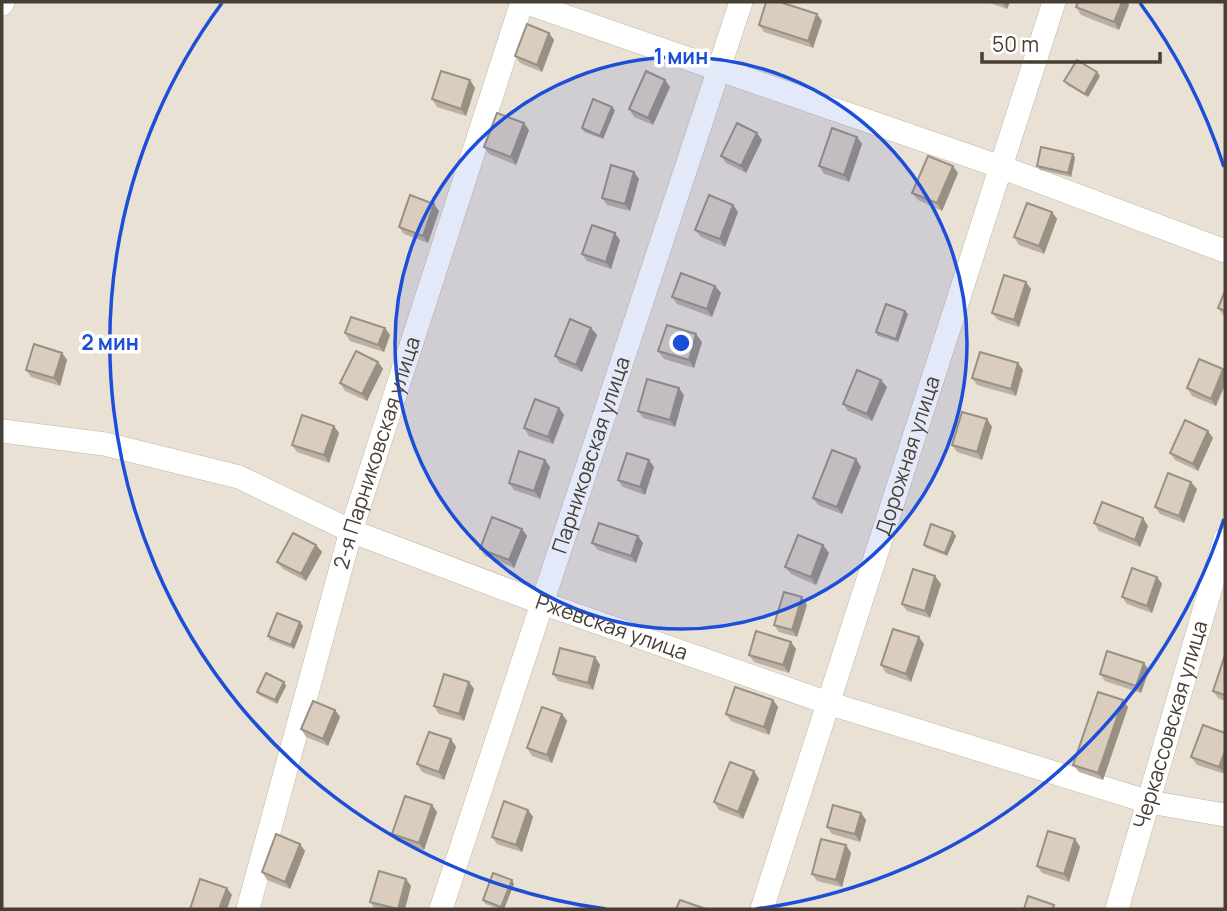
<svg xmlns="http://www.w3.org/2000/svg" width="1227" height="911" font-family="Manrope,sans-serif">
	<rect width="100%" height="100%" fill="#f5efe5"/>
	<!-- residential -->
	<rect fill="#e9e1d3" x="2" y="2" width="1223" height="907"/>
	<g fill="none" stroke-linecap="round" stroke-linejoin="round">
		<!-- street casing -->
		<g stroke="#c1b7a7" stroke-width="24">
			<g id="street">
				<path d="M524,2L1001,167L1225,251"/>
				<path d="M2,4L3,2"/>
				<path id="s1" d="M2,431L105,444L239,477L351,531L542,603L828,703L1149,802L1225,815"/>
				<path id="s2" d="M248,909L351,531L522,2"/>
				<path id="s3" d="M441,909L741,2"/>
				<path id="s4" d="M762,909L1054,2"/>
				<path id="s5" d="M1117,909L1225,539"/>
			</g>
		</g>
		<!-- street -->
		<use href="#street" stroke="#fff" stroke-width="23"/>
	</g>
	<!-- wall -->
	<g fill="#bbb0a3">
		<path d="M987,2H1010L1007,9Z"/>
		<path d="M1078,2H1127L1129,5L1119,30L1081,15L1076,7Z"/>
		<path d="M817,14L822,21L813,48L764,32L759,25Z"/>
		<path d="M549,33L554,40L542,72L520,63L515,56Z"/>
		<path d="M1100,76L1088,97L1067,85L1064,81Z"/>
		<path d="M470,80L475,88L466,116L437,107L432,99Z"/>
		<path d="M670,87L653,125L634,117L629,109Z"/>
		<path d="M615,110L603,139L584,132L582,128Z"/>
		<path d="M529,130L516,165L489,154L484,147Z"/>
		<path d="M857,137L862,144L849,182L824,174L819,166Z"/>
		<path d="M762,140L746,173L726,163L721,156Z"/>
		<path d="M1073,154L1075,158L1071,177L1040,170L1037,166Z"/>
		<path d="M634,172L639,179L630,211L607,205L602,198Z"/>
		<path d="M958,173L942,211L918,200L912,193Z"/>
		<path d="M733,205L738,212L725,247L701,237L695,230Z"/>
		<path d="M439,211L428,243L404,234L399,227Z"/>
		<path d="M1052,212L1057,219L1044,254L1019,245L1014,237Z"/>
		<path d="M620,240L611,269L587,261L582,254Z"/>
		<path d="M1026,282L1031,289L1019,327L998,320L992,313Z"/>
		<path d="M715,286L721,293L712,317L677,304L672,297Z"/>
		<path d="M1225,291V316L1223,315L1218,308Z"/>
		<path d="M908,314L898,342L878,336L876,332Z"/>
		<path d="M591,328L597,335L582,372L560,363L555,356Z"/>
		<path d="M345,333L390,335L384,352L350,341Z"/>
		<path d="M702,342L694,368L664,359L658,351Z"/>
		<path d="M62,353L67,360L60,386L31,377L26,370Z"/>
		<path d="M378,362L383,369L367,401L345,391L340,383Z"/>
		<path d="M1018,363L1023,370L1016,396L977,385L972,378Z"/>
		<path d="M1223,369L1225,372L1216,406L1192,396L1187,388Z"/>
		<path d="M887,387L872,421L848,411L843,404Z"/>
		<path d="M684,395L675,427L643,418L638,411Z"/>
		<path d="M559,408L564,415L553,444L529,436L524,428Z"/>
		<path d="M987,419L992,427L982,460L957,452L952,445Z"/>
		<path d="M339,433L329,463L297,452L292,445Z"/>
		<path d="M1213,438L1198,471L1175,460L1170,453Z"/>
		<path d="M856,459L861,467L842,514L818,505L813,498Z"/>
		<path d="M545,460L550,467L540,499L514,490L509,483Z"/>
		<path d="M654,467L645,495L623,487L618,480Z"/>
		<path d="M1197,489L1184,523L1160,514L1155,507Z"/>
		<path d="M1094,523L1148,526L1140,547L1099,531Z"/>
		<path d="M522,529L527,536L514,568L485,556L480,549Z"/>
		<path d="M953,532L956,536L947,556L926,548L924,545Z"/>
		<path d="M592,543H643L636,563L598,550Z"/>
		<path d="M316,545L322,552L306,581L283,569L277,562Z"/>
		<path d="M829,553L816,585L791,574L785,567Z"/>
		<path d="M1157,577L1162,584L1152,613L1127,604L1122,597Z"/>
		<path d="M941,584L930,618L907,611L902,604Z"/>
		<path d="M807,605L797,637L779,632L774,625Z"/>
		<path d="M303,626L294,649L270,640L268,636Z"/>
		<path d="M791,642L796,649L789,673L754,662L749,655Z"/>
		<path d="M924,644L911,682L886,673L881,665Z"/>
		<path d="M1225,655V701L1218,698L1213,691Z"/>
		<path d="M595,657L600,665L593,690L558,681L553,674Z"/>
		<path d="M1149,670L1141,693L1105,681L1100,674Z"/>
		<path d="M284,682L286,686L277,704L259,695L257,692Z"/>
		<path d="M469,682L474,689L464,721L439,714L434,706Z"/>
		<path d="M773,700L778,707L769,735L731,721L726,714Z"/>
		<path d="M1128,707L1103,780L1079,772L1073,765Z"/>
		<path d="M335,710L340,717L328,746L306,737L301,729Z"/>
		<path d="M562,714L567,721L552,763L532,756L527,748Z"/>
		<path d="M1203,725L1225,774L1197,765L1191,757Z"/>
		<path d="M451,739L456,747L444,780L422,772L417,764Z"/>
		<path d="M754,771L759,779L743,819L719,810L714,802Z"/>
		<path d="M432,805L437,812L424,850L397,841L392,834Z"/>
		<path d="M528,810L533,817L522,852L497,844L492,837Z"/>
		<path d="M861,813L866,820L860,842L832,834L827,827Z"/>
		<path d="M1075,839L1080,847L1069,882L1042,873L1037,866Z"/>
		<path d="M305,851L290,889L267,880L262,872Z"/>
		<path d="M851,853L842,887L817,881L812,874Z"/>
		<path d="M406,879L411,886L405,909H375L370,902Z"/>
		<path d="M514,884L504,909H500L485,904L483,900Z"/>
	</g>
	<!-- shaded-wall -->
	<g fill="#999084">
		<path d="M1002,2H1010L1007,9Z"/>
		<path d="M1122,2H1127L1129,5L1119,30L1114,22Z"/>
		<path d="M817,14L822,21L813,48L808,41Z"/>
		<path d="M549,33L554,40L542,72L537,65Z"/>
		<path d="M1097,72L1100,76L1088,97L1085,94Z"/>
		<path d="M470,80L475,88L466,116L461,109Z"/>
		<path d="M665,80L670,87L653,125L648,118Z"/>
		<path d="M612,107L615,110L603,139L600,136Z"/>
		<path d="M524,123L529,130L516,165L511,157Z"/>
		<path d="M757,133L762,140L746,173L741,166Z"/>
		<path d="M857,137L862,144L849,182L844,175Z"/>
		<path d="M1073,154L1075,158L1071,177L1068,173Z"/>
		<path d="M953,166L958,173L942,211L937,203Z"/>
		<path d="M634,172L639,179L630,211L625,204Z"/>
		<path d="M434,204L439,211L428,243L423,236Z"/>
		<path d="M733,205L738,212L725,247L720,239Z"/>
		<path d="M1052,212L1057,219L1044,254L1039,246Z"/>
		<path d="M615,233L620,240L611,269L606,262Z"/>
		<path d="M1026,282L1031,289L1019,327L1014,320Z"/>
		<path d="M715,286L721,293L712,317L707,309Z"/>
		<path d="M905,311L908,314L898,342L896,339Z"/>
		<path d="M385,328L390,335L384,352L378,345Z"/>
		<path d="M591,328L597,335L582,372L576,365Z"/>
		<path d="M696,334L702,342L694,368L689,360Z"/>
		<path d="M62,353L67,360L60,386L54,378Z"/>
		<path d="M378,362L383,369L367,401L362,394Z"/>
		<path d="M1018,363L1023,370L1016,396L1011,389Z"/>
		<path d="M1223,369L1225,372V385L1216,406L1211,399Z"/>
		<path d="M881,380L887,387L872,421L867,414Z"/>
		<path d="M679,388L684,395L675,427L670,420Z"/>
		<path d="M559,408L564,415L553,444L548,437Z"/>
		<path d="M987,419L992,427L982,460L977,452Z"/>
		<path d="M334,426L339,433L329,463L324,455Z"/>
		<path d="M1208,431L1213,438L1198,471L1193,464Z"/>
		<path d="M856,459L861,467L842,514L837,507Z"/>
		<path d="M545,460L550,467L540,499L534,491Z"/>
		<path d="M649,460L654,467L645,495L640,487Z"/>
		<path d="M1191,482L1197,489L1184,523L1179,516Z"/>
		<path d="M1143,518L1148,526L1140,547L1135,540Z"/>
		<path d="M522,529L527,536L514,568L509,560Z"/>
		<path d="M953,532L956,536L947,556L945,553Z"/>
		<path d="M638,536L643,543L636,563L631,556Z"/>
		<path d="M316,545L322,552L306,581L301,574Z"/>
		<path d="M823,545L829,553L816,585L811,577Z"/>
		<path d="M935,576L941,584L930,618L925,611Z"/>
		<path d="M1157,577L1162,584L1152,613L1147,606Z"/>
		<path d="M802,597L807,605L797,637L792,630Z"/>
		<path d="M300,622L303,626L294,649L291,645Z"/>
		<path d="M919,637L924,644L911,682L906,674Z"/>
		<path d="M791,642L796,649L789,673L783,665Z"/>
		<path d="M595,657L600,665L593,690L588,683Z"/>
		<path d="M1144,663L1149,670L1141,693L1136,686Z"/>
		<path d="M284,682L286,686L277,704L275,700Z"/>
		<path d="M469,682L474,689L464,721L459,714Z"/>
		<path d="M773,700L778,707L769,735L764,727Z"/>
		<path d="M1123,700L1128,707L1103,780L1098,773Z"/>
		<path d="M335,710L340,717L328,746L323,739Z"/>
		<path d="M562,714L567,721L552,763L547,755Z"/>
		<path d="M451,739L456,747L444,780L439,772Z"/>
		<path d="M1225,751V774L1219,767Z"/>
		<path d="M754,771L759,779L743,819L738,812Z"/>
		<path d="M432,805L437,812L424,850L419,843Z"/>
		<path d="M528,810L533,817L522,852L516,845Z"/>
		<path d="M861,813L866,820L860,842L855,834Z"/>
		<path d="M1075,839L1080,847L1069,882L1064,874Z"/>
		<path d="M300,844L305,851L290,889L285,882Z"/>
		<path d="M846,845L851,853L842,887L836,880Z"/>
		<path d="M406,879L411,886L405,909H398Z"/>
		<path d="M512,880L514,884L504,909H503L501,907Z"/>
		<path d="M227,888L232,895L227,909H219Z"/>
	</g>
	<!-- building -->
	<g fill="#dacdbd" stroke="#999084" stroke-width="2">
		<path d="M766,2H780L817,14L808,41L759,25Z"/>
		<path d="M1078,2H1122L1114,22L1076,7Z"/>
		<path d="M527,24L549,33L537,65L515,56Z"/>
		<path d="M1077,60L1097,72L1085,94L1064,81Z"/>
		<path d="M441,71L470,80L461,109L432,99Z"/>
		<path d="M646,71L665,80L648,118L629,109Z"/>
		<path d="M593,99L612,107L600,136L582,128Z"/>
		<path d="M497,113L524,123L511,157L484,147Z"/>
		<path d="M737,123L757,133L741,166L721,156Z"/>
		<path d="M832,128L857,137L844,175L819,166Z"/>
		<path d="M1041,147L1073,154L1068,173L1037,166Z"/>
		<path d="M928,156L953,166L937,203L912,193Z"/>
		<path d="M611,165L634,172L625,204L602,198Z"/>
		<path d="M410,195L434,204L423,236L399,227Z"/>
		<path d="M709,195L733,205L720,239L695,230Z"/>
		<path d="M1027,203L1052,212L1039,246L1014,237Z"/>
		<path d="M592,225L615,233L606,262L582,254Z"/>
		<path d="M681,273L715,286L707,309L672,297Z"/>
		<path d="M1004,275L1026,282L1014,320L992,313Z"/>
		<path d="M1225,291V311L1218,308Z"/>
		<path d="M886,304L905,311L896,339L876,332Z"/>
		<path d="M351,317L385,328L378,345L345,333Z"/>
		<path d="M570,319L591,328L576,365L555,356Z"/>
		<path d="M667,325L696,334L689,360L658,351Z"/>
		<path d="M34,344L62,353L54,378L26,370Z"/>
		<path d="M356,351L378,362L362,394L340,383Z"/>
		<path d="M980,352L1018,363L1011,389L972,378Z"/>
		<path d="M1199,359L1223,369L1211,399L1187,388Z"/>
		<path d="M857,370L881,380L867,414L843,404Z"/>
		<path d="M647,379L679,388L670,420L638,411Z"/>
		<path d="M535,399L559,408L548,437L524,428Z"/>
		<path d="M962,412L987,419L977,452L952,445Z"/>
		<path d="M302,415L334,426L324,455L292,445Z"/>
		<path d="M1185,420L1208,431L1193,464L1170,453Z"/>
		<path d="M832,450L856,459L837,507L813,498Z"/>
		<path d="M519,451L545,460L534,491L509,483Z"/>
		<path d="M627,453L649,460L640,487L618,480Z"/>
		<path d="M1168,473L1191,482L1179,516L1155,507Z"/>
		<path d="M1102,502L1143,518L1135,540L1094,523Z"/>
		<path d="M492,517L522,529L509,560L480,549Z"/>
		<path d="M599,523L638,536L631,556L592,543Z"/>
		<path d="M931,524L953,532L945,553L924,545Z"/>
		<path d="M293,533L316,545L301,574L277,562Z"/>
		<path d="M798,535L823,545L811,577L785,567Z"/>
		<path d="M1132,568L1157,577L1147,606L1122,597Z"/>
		<path d="M913,569L935,576L925,611L902,604Z"/>
		<path d="M784,592L802,597L792,630L774,625Z"/>
		<path d="M277,613L300,622L291,645L268,636Z"/>
		<path d="M893,629L919,637L906,674L881,665Z"/>
		<path d="M756,631L791,642L783,665L749,655Z"/>
		<path d="M560,648L595,657L588,683L553,674Z"/>
		<path d="M1107,651L1144,663L1136,686L1100,674Z"/>
		<path d="M1225,655V695L1213,691Z"/>
		<path d="M266,673L284,682L275,700L257,692Z"/>
		<path d="M444,674L469,682L459,714L434,706Z"/>
		<path d="M735,687L773,700L764,727L726,714Z"/>
		<path d="M1098,692L1123,700L1098,773L1073,765Z"/>
		<path d="M313,701L335,710L323,739L301,729Z"/>
		<path d="M542,707L562,714L547,755L527,748Z"/>
		<path d="M1203,725L1225,733V751L1219,767L1191,757Z"/>
		<path d="M429,732L451,739L439,772L417,764Z"/>
		<path d="M730,762L754,771L738,812L714,802Z"/>
		<path d="M405,796L432,805L419,843L392,834Z"/>
		<path d="M504,801L528,810L516,845L492,837Z"/>
		<path d="M833,805L861,813L855,834L827,827Z"/>
		<path d="M1048,831L1075,839L1064,874L1037,866Z"/>
		<path d="M276,834L300,844L285,882L262,872Z"/>
		<path d="M821,839L846,845L836,880L812,874Z"/>
		<path d="M379,871L406,879L398,909L370,902Z"/>
		<path d="M493,873L512,880L501,907L483,900Z"/>
		<path d="M200,879L227,888L219,909H190Z"/>
		<path d="M1028,896L1054,905L1053,909H1024Z"/>
		<path d="M680,900L706,909H676Z"/>
	</g>
	<!-- distance rings -->
	<circle cx="681" cy="343" r="286" fill="#1d4ed8" fill-opacity=".12"/>
	<g fill="none" stroke="#1d4ed8" stroke-width="3.5">
		<circle cx="681" cy="343" r="286"/>
		<path d="M1224 519A571 571 0 0 1 756 909M606 909A571 571 0 0 1 222 3M1140 3A571 571 0 0 1 1224 167"/>
	</g>
	<g text-anchor="middle" stroke-width="7" stroke-linejoin="round" paint-order="stroke">
		<!-- street labels -->
		<g font-size="21" fill="#483f34" stroke="#fff">
			<text dy="7" stroke="none"><textPath href="#s2" startOffset="474">2-я Парниковская улица</textPath></text>
			<text dy="7" stroke="none"><textPath href="#s3" startOffset="478">Парниковская улица</textPath></text>
			<text dy="7" stroke="none"><textPath href="#s4" startOffset="476">Дорожная улица</textPath></text>
			<text dy="7" stroke="none"><textPath href="#s1" startOffset="644">Ржевская улица</textPath></text>
			<text dy="7" stroke="none"><textPath href="#s5" startOffset="192">Черкассовская улица</textPath></text>
		</g>
	</g>
	<circle cx="681" cy="343" r="10" fill="#1d4ed8" stroke="#fff" stroke-width="3.5"/>
	<g font-size="21" text-anchor="middle" font-weight="bold" fill="#1d4ed8" stroke="#fff" stroke-width="7" stroke-linejoin="round" paint-order="stroke">
		<text x="681" y="64">1 мин</text>
		<text x="110" y="350">2 мин</text>
	</g>
	<!-- border -->
	<rect width="1227" height="911" fill="none" stroke="#483f34" stroke-width="7"/>
	<!-- scale -->
	<path d="M982 52v10h178v-10" fill="none" stroke="#483f34" stroke-width="3.5"/>
	<text x="992" y="52" font-size="21" fill="#483f34" stroke="#ffffff" stroke-width="5" paint-order="stroke">50 m</text>
</svg>
